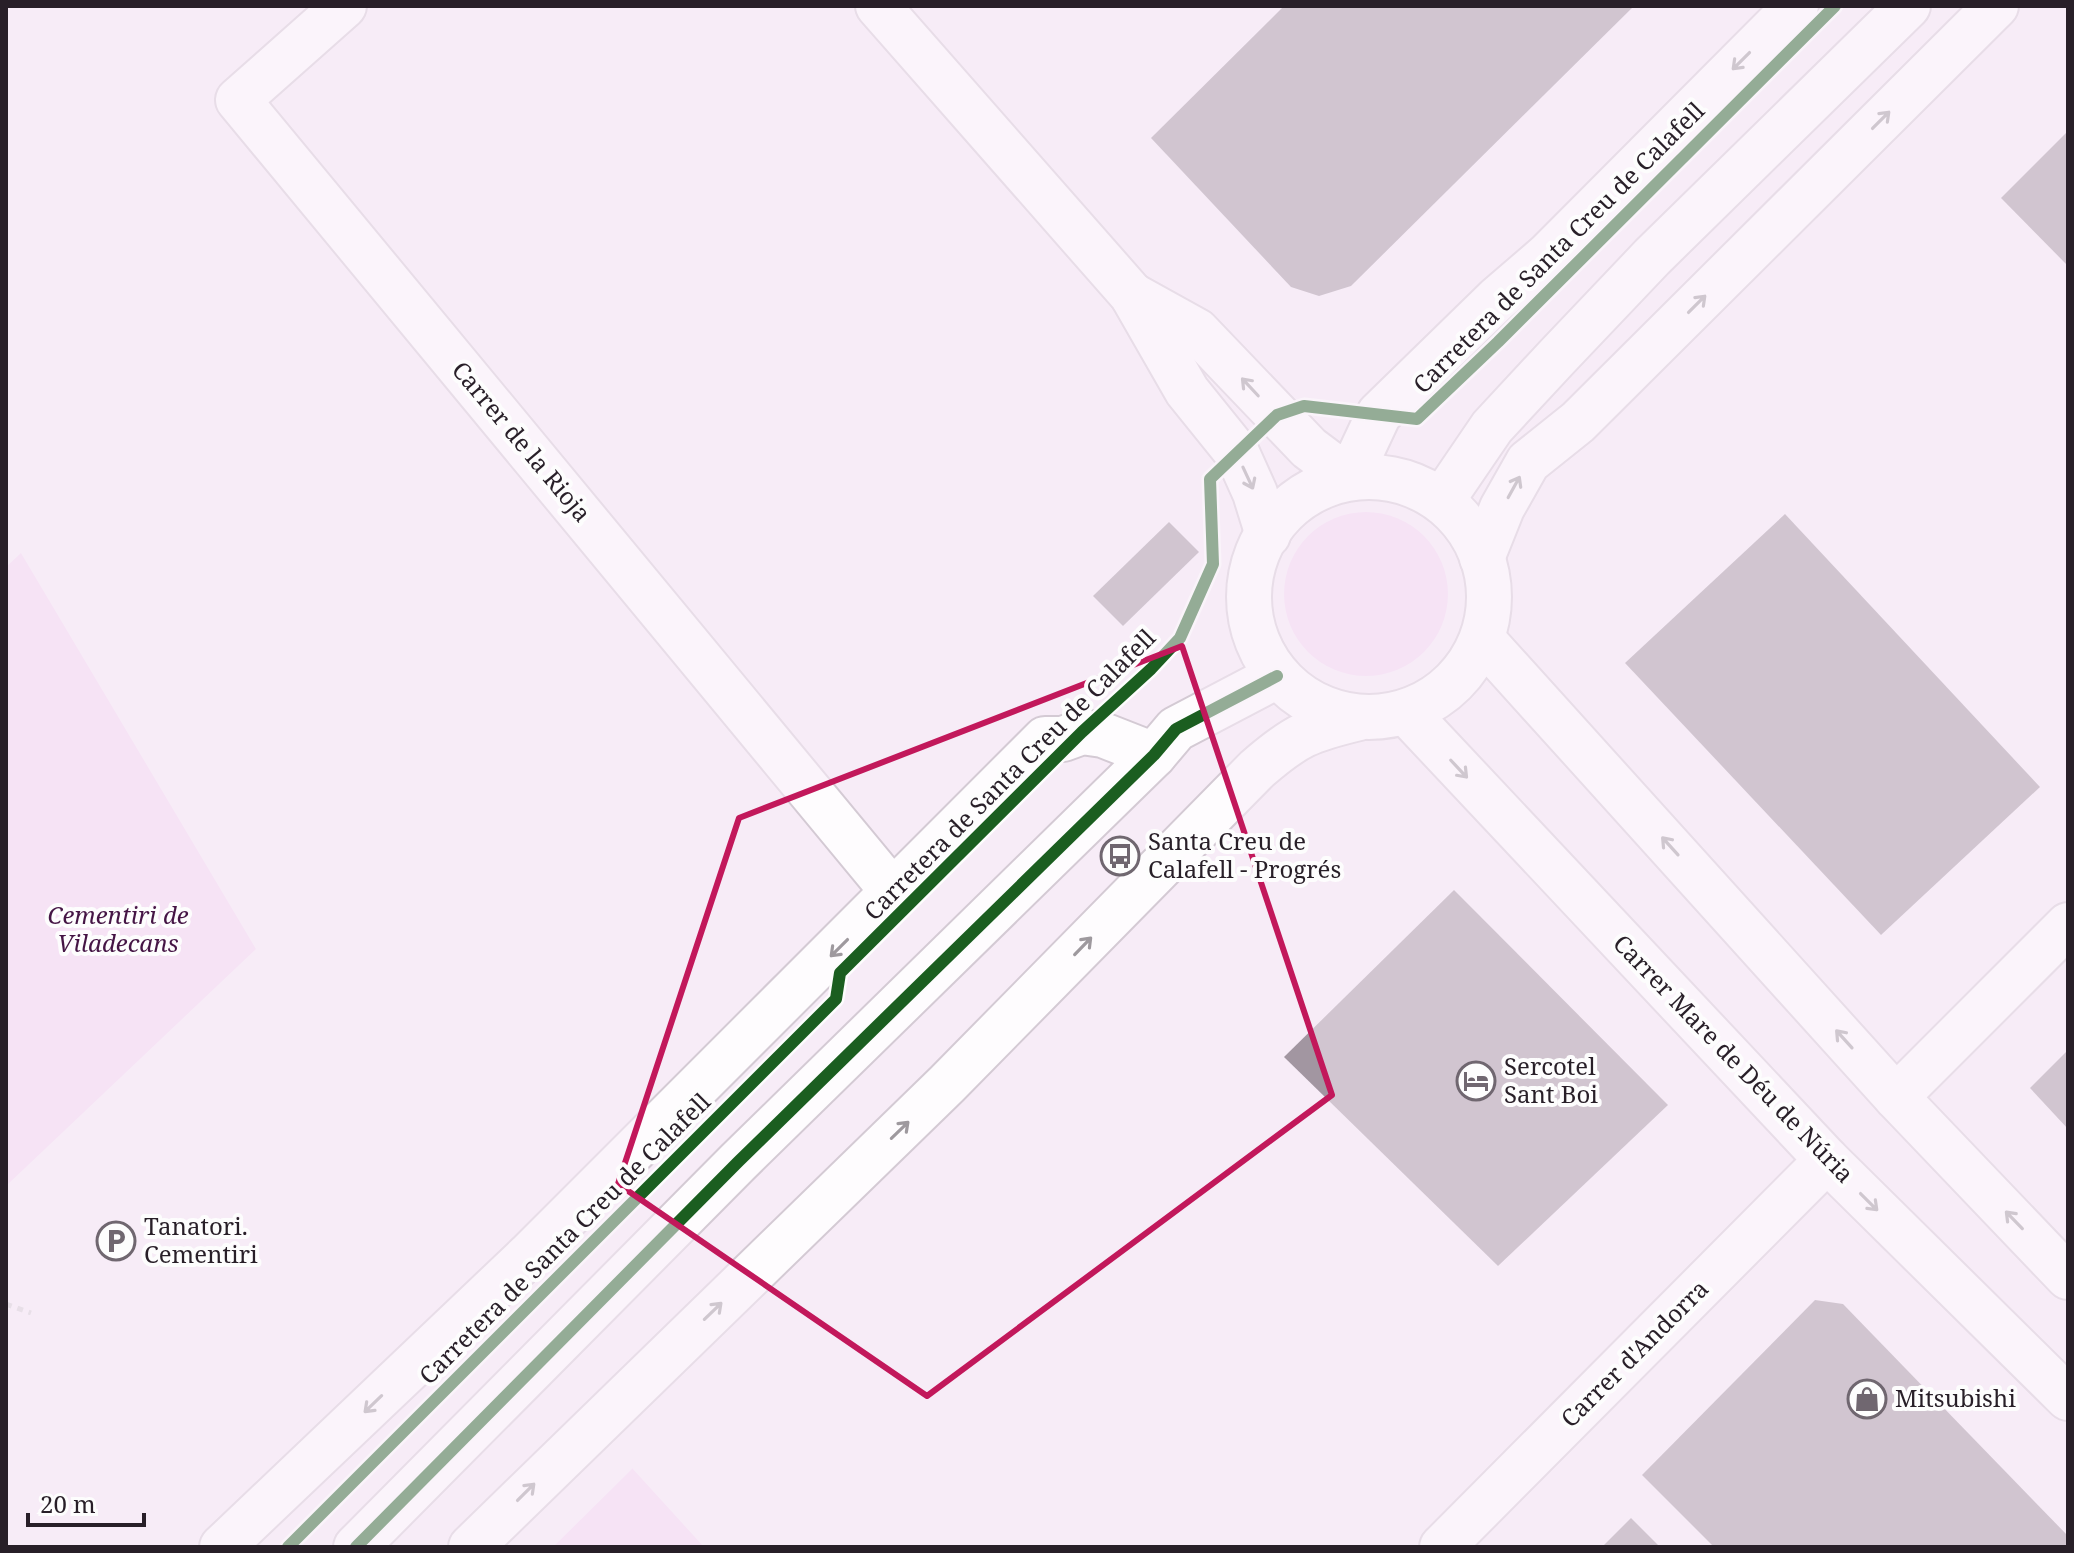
<svg xmlns="http://www.w3.org/2000/svg" width="2074" height="1553" font-family="'Noto Serif',serif">
	<rect width="100%" height="100%" fill="#f7ecf7"/>
	<!-- green -->
	<g fill="#f3d8f2">
		<circle cx="1366" cy="594" r="82"/>
		<path d="M21,553L256,949L6,1186V567Z"/>
		<path d="M632,1468L704,1547H553L632,1469Z"/>
	</g>
	<!-- building -->
	<g fill="#a296a1">
		<path d="M1284,6H1634L1351,286L1319,296L1291,287L1151,138Z"/>
		<path d="M2068,131V266L2001,198Z"/>
		<path d="M1785,514L2040,787L1881,935L1625,663Z"/>
		<path d="M1169,522L1199,552L1123,626L1093,596Z"/>
		<path d="M1454,890L1668,1105L1498,1266L1284,1057Z"/>
		<path d="M2068,1050V1129L2030,1088Z"/>
		<path d="M1815,1300L1843,1304L2068,1536V1547H1714L1642,1475Z"/>
		<path d="M1631,1518L1660,1547H1602Z"/>
	</g>
	<g fill="none" stroke-linecap="round" stroke-linejoin="round">
		<!-- minor casing -->
		<g stroke="#d4cad4" stroke-width="48">
			<g id="minor">
				<path d="M344,6L238,100L894,893"/>
				<path d="M878,6L1132,295L1187,391L1237,453L1255,493L1268,535"/>
				<path d="M1132,295L1197,331L1309,448L1349,478L1379,414L1497,299L1548,255L1796,6"/>
				<circle cx="1369" cy="597" r="120"/>
				<path d="M1443,499L1492,427L1557,357L1652,257L1908,6"/>
				<path d="M1482,558L1502,508L1528,462L1578,422L1996,6"/>
				<path d="M1483,640L1896,1097L2068,1277"/>
				<path d="M1406,712L1827,1160L2068,1398"/>
				<path d="M1896,1097L2068,925"/>
				<path d="M222,1547L529,1255L1045,739H1063L1082,732L1103,735L1154,755"/>
				<path d="M356,1547L738,1162L1154,755L1176,729L1277,676"/>
				<path d="M471,1547L947,1084L1257,769C1296,735 1309,730 1359,718"/>
				<path d="M1442,1547L1827,1160"/>
			</g>
		</g>
		<!-- path -->
		<path stroke="#d4cfd4" stroke-width="5" stroke-dasharray="6 6" stroke-linecap="butt" d="M6,1304L31,1313"/>
		<!-- minor -->
		<use href="#minor" stroke="#fefcfe" stroke-width="44"/>
		<!-- cycleway casing -->
		<g stroke="#fdfdfd" stroke-width="17">
			<g id="cycleway">
				<path d="M288,1547L836,999L840,973L1082,732L1151,669L1180,638L1213,564L1210,479L1277,415L1304,406L1417,419L1498,342L1835,6"/>
				<path d="M356,1547L738,1162L1154,755L1176,729L1277,676"/>
			</g>
		</g>
		<!-- cycleway -->
		<use href="#cycleway" stroke="#1b5e20" stroke-width="12"/>
	</g>
	<!-- one-way arrows -->
	<defs><path id="oneway-shaft" d="M-6 0H5M1.5-3L5.5 0L1.5 3" fill="none" stroke-width="1.6" stroke-linecap="round" stroke-linejoin="round" transform="scale(2)"/></defs>
	<g stroke="#9e999e">
		<use href="#oneway-shaft" transform="translate(1741 61) rotate(135)"/>
		<use href="#oneway-shaft" transform="translate(1881 120) rotate(-45)"/>
		<use href="#oneway-shaft" transform="translate(1697 304) rotate(-45)"/>
		<use href="#oneway-shaft" transform="translate(1250 387) rotate(-133)"/>
		<use href="#oneway-shaft" transform="translate(1248 478) rotate(65)"/>
		<use href="#oneway-shaft" transform="translate(1514 487) rotate(-61)"/>
		<use href="#oneway-shaft" transform="translate(1459 769) rotate(47)"/>
		<use href="#oneway-shaft" transform="translate(1670 846) rotate(-132)"/>
		<use href="#oneway-shaft" transform="translate(1083 946) rotate(-46)"/>
		<use href="#oneway-shaft" transform="translate(839 948) rotate(135)"/>
		<use href="#oneway-shaft" transform="translate(1844 1039) rotate(-132)"/>
		<use href="#oneway-shaft" transform="translate(900 1130) rotate(-44)"/>
		<use href="#oneway-shaft" transform="translate(1869 1202) rotate(45)"/>
		<use href="#oneway-shaft" transform="translate(2014 1220) rotate(-134)"/>
		<use href="#oneway-shaft" transform="translate(713 1311) rotate(-44)"/>
		<use href="#oneway-shaft" transform="translate(373 1404) rotate(136)"/>
		<use href="#oneway-shaft" transform="translate(526 1492) rotate(-45)"/>
	</g>
	<!-- marked area -->
	<path d="M0 0H2074V1553H0ZM1182,646L1332,1095L927,1396L618,1184L739,818Z" fill="#f7ecf7" fill-opacity=".55" fill-rule="evenodd"/>
	<path fill="none" stroke="#c2185b" stroke-width="6" stroke-linejoin="round" d="M1182,646L1332,1095L927,1396L618,1184L739,818Z"/>
	<!-- icons -->
	<defs>
		<g id="bus-ring" transform="scale(2)"><circle r="9.5" fill="#fdfdfd" stroke="#706770" stroke-width="1.5"/><path d="M-5-6H5V4H4V6H2V4H-2V6H-4V4H-5ZM-3.5-4V0h7V-4ZM-3.5 1.2v1.5H-2V1.2ZM2 1.2v1.5H3.5V1.2Z" fill="#706770"/></g>
		<g id="hotel-ring" transform="scale(2)"><circle r="9.5" fill="#fdfdfd" stroke="#706770" stroke-width="1.5"/><path d="M-6-4.5h1.5V1H6V5H4.5V3h-9V5H-6ZM-4 0a1.8 1.8 0 1 1 3.6 0ZM.5 0V-2.5h3Q6-2.5 6 0Z" fill="#706770"/></g>
		<g id="parking-ring" transform="scale(2)"><circle r="9.5" fill="#fdfdfd" stroke="#706770" stroke-width="1.5"/><path d="M-3.5-5.5H1a3.5 3.5 0 0 1 0 7H-1V5.5H-3.5ZM-1-3.4V-.6H.8a1.4 1.4 0 0 0 0-2.8Z" fill="#706770"/></g>
		<g id="shop-ring" transform="scale(2)"><circle r="9.5" fill="#fdfdfd" stroke="#706770" stroke-width="1.5"/><path d="M-5-2.5h2.3a2.7 3.5 0 0 1 5.4 0H5L5.5 6h-11ZM-1.5-2.5h3a1.5 2.3 0 0 0-3 0Z" fill="#706770"/></g>
	</defs>
	<g fill-rule="evenodd">
		<use href="#bus-ring" x="1120" y="856"/>
		<use href="#hotel-ring" x="1476" y="1081"/>
		<use href="#parking-ring" x="116" y="1241"/>
		<use href="#shop-ring" x="1867" y="1399"/>
	</g>
	<g text-anchor="middle" stroke-width="8" stroke-linejoin="round" paint-order="stroke">
		<!-- street labels -->
		<g font-size="24" fill="#281f28" stroke="#fdfdfd">
			<text transform="translate(1559 248) rotate(-45)" y="8">Carretera de Santa Creu de Calafell</text>
			<text transform="translate(521 442) rotate(50)" y="8">Carrer de la Rioja</text>
			<text transform="translate(1010 775) rotate(-45)" y="8">Carretera de Santa Creu de Calafell</text>
			<text transform="translate(1733 1059) rotate(46)" y="8">Carrer Mare de Déu de Núria</text>
			<text transform="translate(565 1239) rotate(-45)" y="8">Carretera de Santa Creu de Calafell</text>
			<text transform="translate(1635 1354) rotate(-45)" y="8">Carrer d'Andorra</text>
		</g>
		<!-- poi labels -->
		<g font-size="24" fill="#281f28" stroke="#fdfdfd" text-anchor="start">
			<text x="1148" y="850">Santa Creu de<tspan x="1148" dy="28">Calafell - Progrés</tspan></text>
			<text x="1504" y="1075">Sercotel<tspan x="1504" dy="28">Sant Boi</tspan></text>
			<text x="144" y="1235">Tanatori.<tspan x="144" dy="28">Cementiri</tspan></text>
			<text x="1895" y="1407">Mitsubishi</text>
		</g>
		<!-- park labels -->
		<g font-size="24" font-style="italic" fill="#451545" stroke="#fdfdfd">
			<text x="118" y="924">Cementiri de<tspan x="118" dy="28">Viladecans</tspan></text>
		</g>
	</g>
	<!-- border -->
	<rect width="2074" height="1553" fill="none" stroke="#281f28" stroke-width="16"/>
	<!-- scale -->
	<path d="M28 1513v12h116v-12" fill="none" stroke="#281f28" stroke-width="4"/>
	<text x="40" y="1513" font-size="24" fill="#281f28" stroke="#fdfdfd" stroke-width="6" paint-order="stroke">20 m</text>
</svg>
